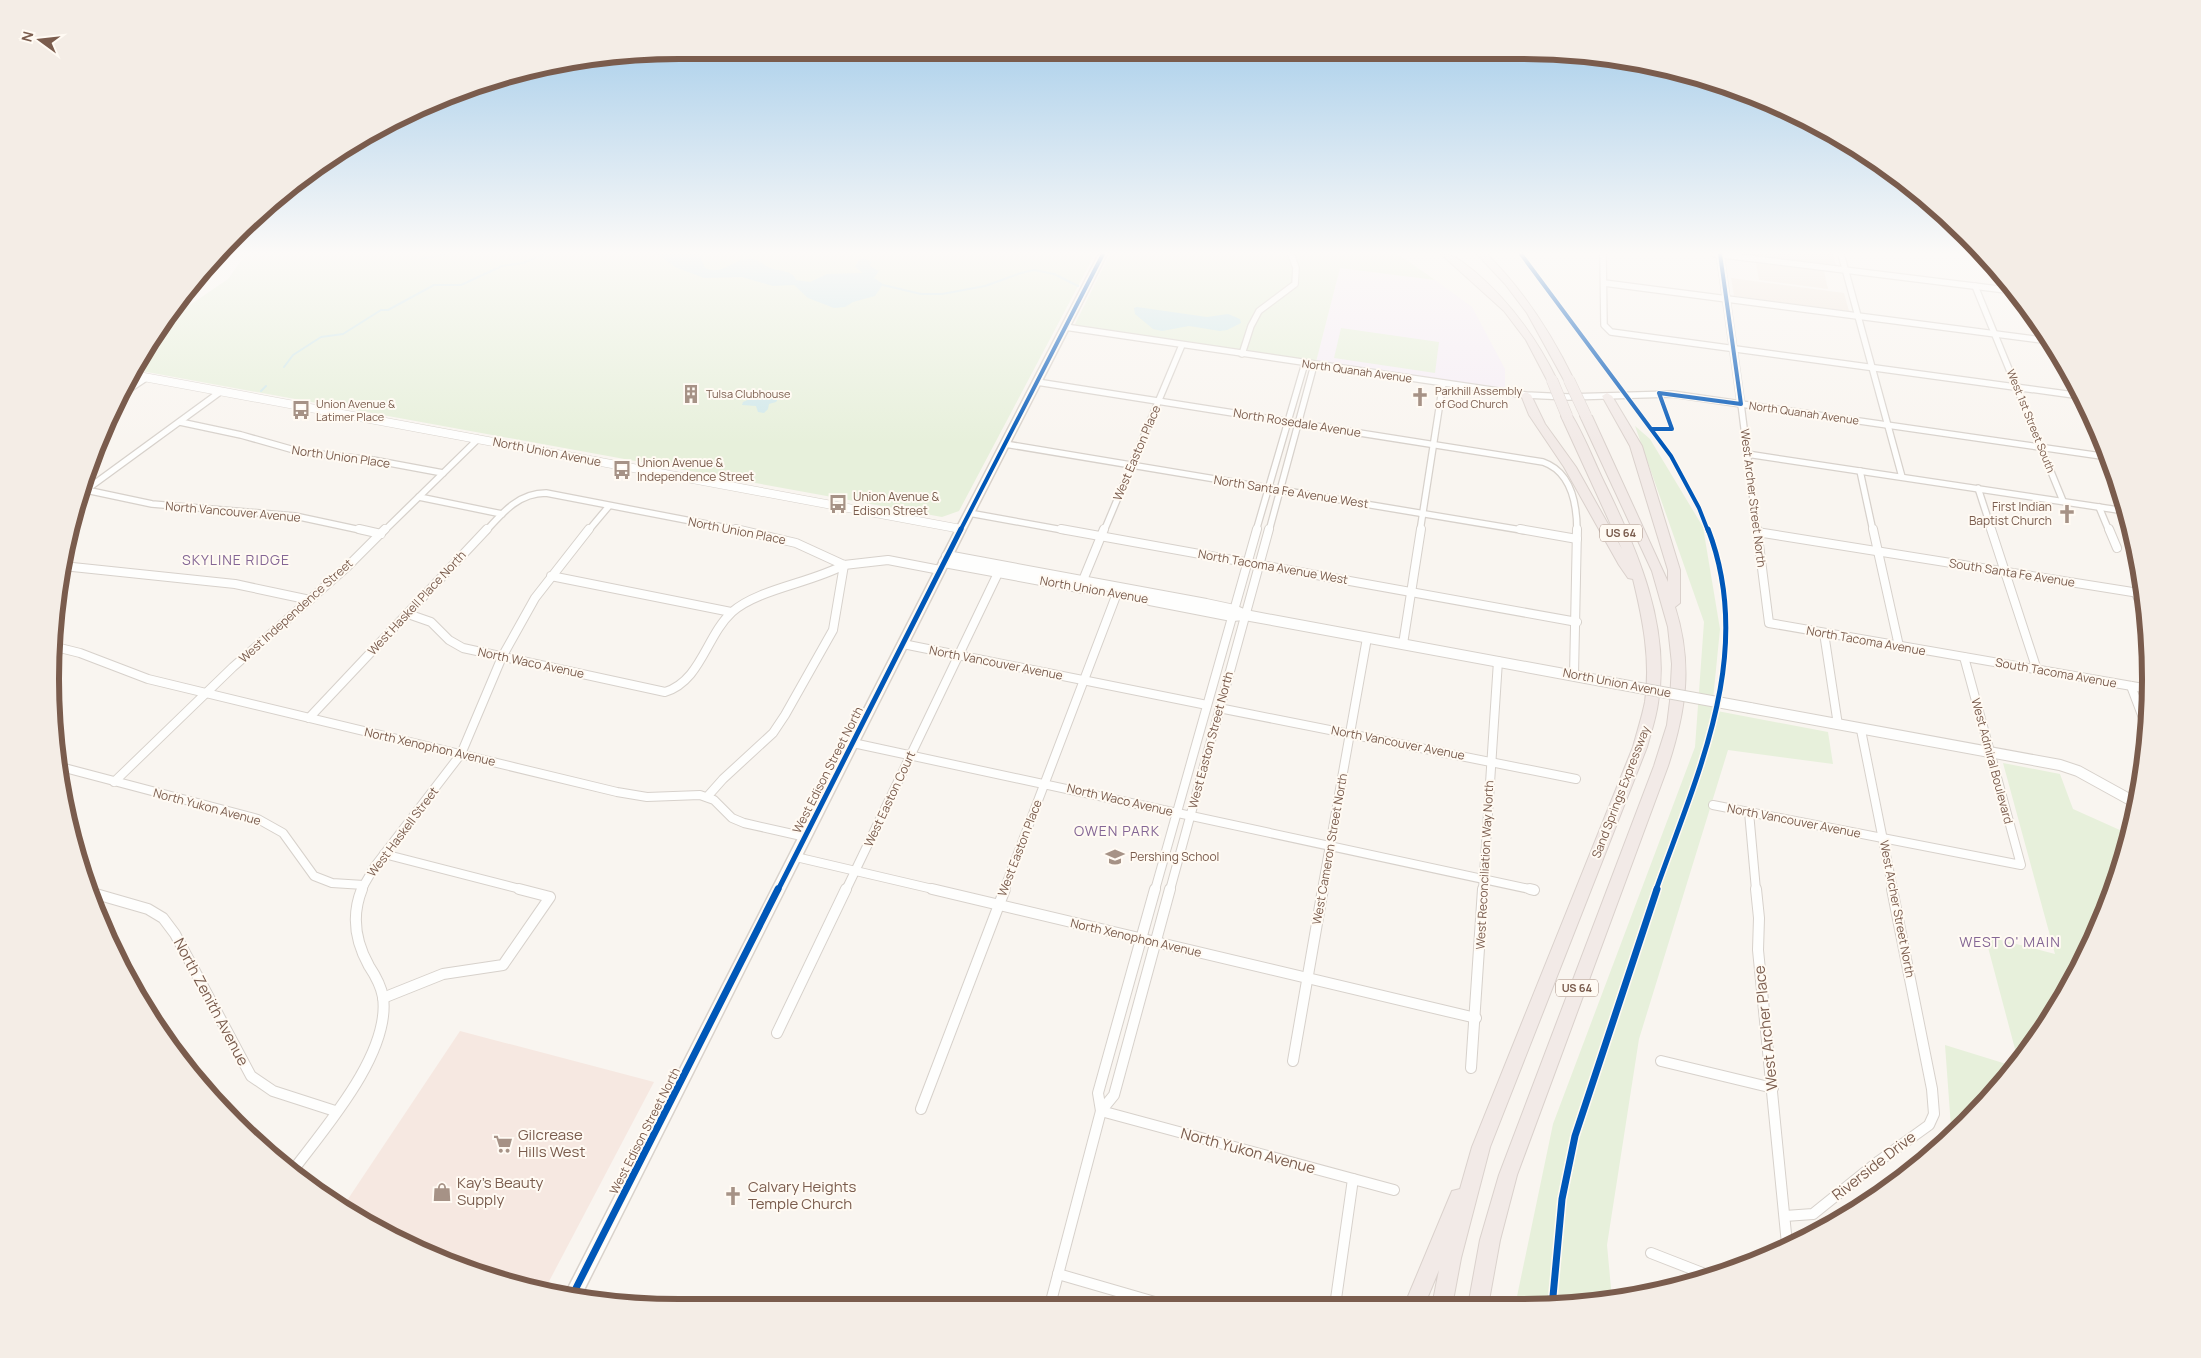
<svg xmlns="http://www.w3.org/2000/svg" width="2201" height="1358" font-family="Manrope,sans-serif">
	<rect width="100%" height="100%" fill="#f9f5f0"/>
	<!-- residential -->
	<g fill="#f2e8de">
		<path d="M1756,263L1824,271L1828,289L1759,280Z"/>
		<path d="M1731,278L1844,293L1849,311L1734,296Z"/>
	</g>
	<!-- commercial -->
	<path fill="#f6e8e1" d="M460,1031L654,1082L545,1289L439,1260L344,1205Z"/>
	<!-- industrial -->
	<path fill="#ede5e0" d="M1745,254H1833L1836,265Z"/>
	<!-- education -->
	<path fill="#f6eef6" d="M1340,268L1435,280L1472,307L1505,369V388L1316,362Z"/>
	<!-- green -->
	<g fill="#e7f0db">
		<path d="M221,254H1095L959,511L942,517L136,370L159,326L228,279L243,258L219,256Z"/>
		<path d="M1110,254H1398L1435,280L1340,268L1316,362L1074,326Z"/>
		<path d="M1341,328L1439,342L1435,373L1334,358Z"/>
		<path d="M1635,426L1650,439L1703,527L1720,629L1712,710L1828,732L1833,764L1728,750L1639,1039L1607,1245L1612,1299L1563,1307L1515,1306L1553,1124L1695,747L1704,622Z"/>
		<path d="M2003,763L2060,774L2073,809L2131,835L2086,957L2019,1064L1985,936L2055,954Z"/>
		<path d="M1945,1045L2016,1067L1946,1142L1951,1127Z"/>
	</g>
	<!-- water -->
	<g fill="#d0e8ea">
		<path d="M658,254H699L705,268C723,276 732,259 749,259C759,259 762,264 770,268C778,271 793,270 796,280L810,282L827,274L863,273L855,267L858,261L864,258L871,262L870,266L879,271L874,278L883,284L875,296L853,302L845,307L834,308L808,298L794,285L773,286L742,277L704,278L675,267Z"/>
		<path d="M1137,307L1207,317L1228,314L1240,319L1241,323L1227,330L1220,331L1189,326L1162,331L1153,329L1135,314L1134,308Z"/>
		<path d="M761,394L775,396L778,399L776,402L769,404L768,409L764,413L758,412L756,406L742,405L743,402Z"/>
	</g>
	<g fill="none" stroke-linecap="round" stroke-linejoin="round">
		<!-- stream -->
		<g stroke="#d0e8ea" stroke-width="2">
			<path d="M421,259L446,254"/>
			<path d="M883,285L921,294H942L985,286L1021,273L1034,270L1054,274L1078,286"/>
			<path d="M284,367L293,355L321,337L343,334L381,310H388L434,285H461L502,266L523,263L545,254"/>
			<path d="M261,391L266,386"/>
		</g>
		<!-- minor-far2 casing -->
		<g stroke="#d7d1cb" stroke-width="8">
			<g id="minor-far2">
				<path d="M1603,254L1604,325L1611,332L2081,396"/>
				<path d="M1715,254L2014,291"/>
				<path d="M1841,254L1902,477"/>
				<path d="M210,263L214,259"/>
				<path d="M1604,283L2050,341"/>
				<path d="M1975,286L2063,501"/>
				<path d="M1065,327L1526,395L1568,397L1672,394L2108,457"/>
				<path d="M1242,354L1251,326L1259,311L1295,284L1296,268L1291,254"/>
				<path d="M1037,382L1543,462C1572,472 1577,504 1577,531"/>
				<path d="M125,392L146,378"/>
				<path d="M1741,404L1757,531"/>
				<path d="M180,422L241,435L301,452L373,460L443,473"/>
				<path d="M1005,444L1527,531"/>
				<path d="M1747,454L2125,511"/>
				<path d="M1860,471L1873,531"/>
				<path d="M1978,488L1992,531"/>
				<path d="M86,490L152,504L295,516L365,531"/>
				<path d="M79,495L220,392"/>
				<path d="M419,497L502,514"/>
				<path d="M2099,507L2109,531"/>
				<path d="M969,513L1068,531"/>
				<path d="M384,531L478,439"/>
				<path d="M486,531C503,512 519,493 546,493L743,531"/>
				<path d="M588,531L609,506"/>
				<path d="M1104,531L1182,345"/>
				<path d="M1256,531L1305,363"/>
				<path d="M1269,531L1314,365"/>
				<path d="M1420,531L1443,383"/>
			</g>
		</g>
		<!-- minor-far1 casing -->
		<g stroke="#d7d1cb" stroke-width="10">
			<g id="minor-far1">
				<path d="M359,529L381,534"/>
				<path d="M736,529L796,543L844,565L888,560L940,570"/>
				<path d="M1061,529L1577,622"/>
				<path d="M1520,529L1577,539"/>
				<path d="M1757,529L1769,623L2149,689"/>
				<path d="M1873,529L1899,646"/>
				<path d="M1991,529L2037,670"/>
				<path d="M2109,529L2117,548"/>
				<path d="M1757,532L2145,594"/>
				<path d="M63,566L235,584L310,600"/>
				<path d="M551,576L731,612"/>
				<path d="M1081,585L1104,529"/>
				<path d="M2136,593L2146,617"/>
				<path d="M408,614L431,622L449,640L463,648L665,692C701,681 706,636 732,612C758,589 811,583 844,565"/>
				<path d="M1824,633L1838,725"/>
				<path d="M903,644L1207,705"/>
				<path d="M1403,644L1421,529"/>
				<path d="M52,646L80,653L148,679L617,792L647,797L700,795L714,800L732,818L744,823L806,837"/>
				<path d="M1574,675L1577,529"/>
				<path d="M2131,686L2148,731"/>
				<path d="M1219,708L1576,779"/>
				<path d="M309,718L487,529"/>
				<path d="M1861,730L1893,890"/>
				<path d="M853,743L1534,890"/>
				<path d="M57,766L258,819L283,833L314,876L332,883L364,885"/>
				<path d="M114,782L233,667L347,567L385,529"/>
				<path d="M707,797L723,779L773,733L785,715L833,630L844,565"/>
				<path d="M1713,805L2021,865L1964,657"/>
				<path d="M1749,812L1756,890"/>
				<path d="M384,854L524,890"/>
				<path d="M796,857L937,890"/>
				<path d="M361,890L375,866L461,754L502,657L535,598L589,529"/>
				<path d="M846,890L1000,569"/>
				<path d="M1004,890L1119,588"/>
				<path d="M1155,890L1257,529"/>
				<path d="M1170,890L1269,529"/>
				<path d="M1322,890L1367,638"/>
				<path d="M1483,890L1498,661"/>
			</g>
		</g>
		<!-- minor casing -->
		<g stroke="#d7d1cb" stroke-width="12">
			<g id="minor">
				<path d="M932,889L1476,1018"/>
				<path d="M1530,889L1534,890"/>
				<path d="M1756,889L1759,918L1758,950L1787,1244"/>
				<path d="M89,892L148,909L163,918L175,934L251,1076L273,1091L335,1111"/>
				<path d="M383,998L443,974L503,965L550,897L519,889"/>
				<path d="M777,1033L846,889"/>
				<path d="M1293,1061L1323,889"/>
				<path d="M1661,1061L1773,1088"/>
				<path d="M1471,1068L1483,889"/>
				<path d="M921,1109L1005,889"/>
				<path d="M1101,1111L1098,1093L1155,889"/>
				<path d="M1101,1111L1394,1190"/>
				<path d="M291,1173C323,1130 391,1054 383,997C381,986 375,975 369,966C355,941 351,916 362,889"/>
				<path d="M1785,1216L1813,1214L1879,1161L1929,1125L1934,1114L1932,1089L1892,889"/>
				<path d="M1651,1253L1710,1276"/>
				<path d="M1058,1274L1165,1305"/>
				<path d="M575,1290L598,1303"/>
				<path d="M1050,1305L1101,1111L1114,1095L1170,889"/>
				<path d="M1335,1306L1353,1179"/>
			</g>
		</g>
		<!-- tertiary-far1 casing -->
		<g stroke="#d7d1cb" stroke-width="9">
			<g id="tertiary-far1">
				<path d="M1720,254L1741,404"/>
				<path d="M133,375L961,529"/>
			</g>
		</g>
		<!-- tertiary casing -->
		<g stroke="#d7d1cb" stroke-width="12">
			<g id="tertiary">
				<path d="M947,556L1206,604L1234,610L1245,615L1618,684"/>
				<path d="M944,562L1084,588"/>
				<path d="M1150,600L1232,616L1244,615"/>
				<path d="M1750,708L2060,765L2078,771L2136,803"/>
			</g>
		</g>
		<!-- secondary casing -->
		<g stroke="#d9d2cb" stroke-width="3">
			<path id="secondary" d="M1099,254H1107L966,529L580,1298L565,1294L956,529Z"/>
		</g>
		<!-- motorway casing -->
		<g stroke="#dad1cc" stroke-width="2">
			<g id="motorway">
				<path d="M1441,254C1455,254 1463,263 1474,271C1510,302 1536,337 1557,380L1556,382H1548L1526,340L1504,311Z"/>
				<path d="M1477,254H1487C1524,291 1551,333 1574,380L1573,382H1565L1527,313L1505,284Z"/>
				<path d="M1526,392L1531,395L1545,424L1576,467L1622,549L1561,416L1563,414H1571C1584,435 1593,459 1604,482C1637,549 1671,626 1658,703C1656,718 1651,732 1647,747L1490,1147L1461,1258L1452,1306H1432L1439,1270L1424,1306H1404L1452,1191L1460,1189L1472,1147L1633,747C1637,732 1642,717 1645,702C1651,660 1643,620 1633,579L1628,578L1619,565L1564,467L1529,415L1521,395Z"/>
				<path d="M1607,393L1612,396L1642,446L1680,570V603L1675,607C1693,664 1686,711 1668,766L1517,1175L1500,1240L1488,1306H1468L1480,1240L1499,1175L1654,766L1667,725L1670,701L1672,664L1668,627L1652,571L1580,416L1586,413L1592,416L1668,582V570L1630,446L1602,396Z"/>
			</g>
		</g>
		<!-- minor-far2 -->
		<use href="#minor-far2" stroke="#fefefd" stroke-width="5.5"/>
		<!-- minor-far1 -->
		<use href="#minor-far1" stroke="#fefefd" stroke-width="8"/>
		<!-- minor -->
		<use href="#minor" stroke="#fefefd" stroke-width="10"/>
		<!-- tertiary-far1 -->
		<use href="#tertiary-far1" stroke="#fefefd" stroke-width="8"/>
		<!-- tertiary -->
		<use href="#tertiary" stroke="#fefefd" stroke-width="10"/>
		<!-- secondary -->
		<use href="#secondary" fill="#fefefd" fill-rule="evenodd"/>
		<!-- motorway -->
		<use href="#motorway" fill="#f2eae7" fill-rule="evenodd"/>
		<!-- tertiary-bridge casing -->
		<g stroke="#d7d1cb" stroke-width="12" stroke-linecap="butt">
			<path id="tertiary-bridge" d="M1618,684L1750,708"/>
		</g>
		<!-- motorway-bridge casing -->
		<g stroke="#dad1cc" stroke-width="12" stroke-linecap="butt">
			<g id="motorway-bridge">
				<path d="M1552,380L1567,416"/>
				<path d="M1569,380L1586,416"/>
			</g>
		</g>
		<!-- tertiary-bridge -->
		<use href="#tertiary-bridge" stroke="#fefefd" stroke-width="10"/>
		<!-- motorway-bridge -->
		<use href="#motorway-bridge" stroke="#f2eae7" stroke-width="11"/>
		<!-- cycleway-far2 casing -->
		<g stroke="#fffaf3" stroke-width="6">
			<g id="cycleway-far2">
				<path d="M1521,254L1671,456L1699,508L1708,531"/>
				<path d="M1652,429H1672L1659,393L1741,404L1720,254"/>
				<path d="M960,531L1103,254"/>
			</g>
		</g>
		<!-- cycleway-far1 casing -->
		<g stroke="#fffaf3" stroke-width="8">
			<g id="cycleway-far1">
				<path d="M778,890L961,529"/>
				<path d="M1656,890C1697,774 1756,653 1708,529"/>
			</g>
		</g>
		<!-- cycleway casing -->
		<g stroke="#fffaf3" stroke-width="10">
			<g id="cycleway">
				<path d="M572,1296L778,889"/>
				<path d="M1552,1307L1562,1199L1575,1136L1657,889"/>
			</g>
		</g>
		<!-- cycleway-far2 -->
		<use href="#cycleway-far2" stroke="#0057b8" stroke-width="4"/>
		<!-- cycleway-far1 -->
		<use href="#cycleway-far1" stroke="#0057b8" stroke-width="5"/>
		<!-- cycleway -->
		<use href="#cycleway" stroke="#0057b8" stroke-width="7"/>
	</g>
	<!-- sky -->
	<linearGradient id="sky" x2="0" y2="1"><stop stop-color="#9ec9e9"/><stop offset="0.57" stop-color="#fcfaf8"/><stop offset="1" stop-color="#fcfaf8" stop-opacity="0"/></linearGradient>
	<rect width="2201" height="444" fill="url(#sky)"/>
	<!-- icons -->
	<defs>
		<g id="building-bare" transform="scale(1.5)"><path d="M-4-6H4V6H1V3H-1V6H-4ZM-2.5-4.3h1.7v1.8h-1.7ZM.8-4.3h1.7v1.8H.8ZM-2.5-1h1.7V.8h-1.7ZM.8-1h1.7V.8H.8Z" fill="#a69286" stroke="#fffaf3" stroke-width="2.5" paint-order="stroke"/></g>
		<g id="church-bare" transform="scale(1.5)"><path d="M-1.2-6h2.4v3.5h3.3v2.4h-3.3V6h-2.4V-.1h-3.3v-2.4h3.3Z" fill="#a69286" stroke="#fffaf3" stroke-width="2.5" paint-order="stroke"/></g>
		<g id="bus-bare" transform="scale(1.5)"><path d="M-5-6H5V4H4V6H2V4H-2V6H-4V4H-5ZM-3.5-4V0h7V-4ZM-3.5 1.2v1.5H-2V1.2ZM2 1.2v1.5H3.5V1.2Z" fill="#a69286" stroke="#fffaf3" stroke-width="2.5" paint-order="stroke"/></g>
		<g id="school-bare" transform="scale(1.5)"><path d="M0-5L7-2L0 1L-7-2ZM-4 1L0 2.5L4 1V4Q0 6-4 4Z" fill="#a69286" stroke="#fffaf3" stroke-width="2.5" paint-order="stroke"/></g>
		<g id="supermarket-bare" transform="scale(1.5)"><path d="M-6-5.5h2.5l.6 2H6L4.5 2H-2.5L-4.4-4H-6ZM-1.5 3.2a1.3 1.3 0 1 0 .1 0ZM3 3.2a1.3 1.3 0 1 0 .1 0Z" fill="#a69286" stroke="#fffaf3" stroke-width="2.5" paint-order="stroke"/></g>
		<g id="shop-bare" transform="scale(1.5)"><path d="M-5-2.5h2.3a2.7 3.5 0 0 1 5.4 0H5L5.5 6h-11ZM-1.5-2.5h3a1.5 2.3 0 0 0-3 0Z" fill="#a69286" stroke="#fffaf3" stroke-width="2.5" paint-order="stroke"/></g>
	</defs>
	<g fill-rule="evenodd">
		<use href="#building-bare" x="691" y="394"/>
		<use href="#church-bare" x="1420" y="397"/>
		<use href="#bus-bare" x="301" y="410"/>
		<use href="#bus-bare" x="622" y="470"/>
		<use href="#bus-bare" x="838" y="504"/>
		<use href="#church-bare" x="2067" y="514"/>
		<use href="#school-bare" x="1115" y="857"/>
		<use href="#supermarket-bare" x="503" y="1144"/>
		<use href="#shop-bare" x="442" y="1192"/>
		<use href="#church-bare" x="733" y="1196"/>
	</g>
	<g text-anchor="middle" stroke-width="4" stroke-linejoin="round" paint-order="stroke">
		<!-- far-street labels -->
		<g font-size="11" fill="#7a5c4d" stroke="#fffaf3">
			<text transform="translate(1357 371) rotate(8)" y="4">North Quanah Avenue</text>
			<text transform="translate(1804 413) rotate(8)" y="4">North Quanah Avenue</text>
			<text transform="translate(2031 421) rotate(68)" y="4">West 1st Street South</text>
		</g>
		<!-- far-poi labels -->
		<g font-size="11" fill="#7a5c4d" stroke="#fffaf3" text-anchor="start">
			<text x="1435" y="395">Parkhill Assembly<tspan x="1435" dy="13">of God Church</tspan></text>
			<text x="706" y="398">Tulsa Clubhouse</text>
			<text x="316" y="408">Union Avenue &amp;<tspan x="316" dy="13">Latimer Place</tspan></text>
		</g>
		<!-- shield labels -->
		<g fill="#fffaf3" stroke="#a28b7f" stroke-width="1">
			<rect x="1600" y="524.5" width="42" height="17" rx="4"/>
			<rect x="1556" y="979.5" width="42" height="17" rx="4"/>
		</g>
		<g font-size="11" font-weight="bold" fill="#7a5c4d">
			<text x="1621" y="537">US 64</text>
			<text x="1577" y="992">US 64</text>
		</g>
		<!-- street labels -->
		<g font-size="12" fill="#7a5c4d" stroke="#fffaf3">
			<text transform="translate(1297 423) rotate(9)" y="4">North Rosedale Avenue</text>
			<text transform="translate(547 452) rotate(11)" y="4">North Union Avenue</text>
			<text transform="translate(1137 453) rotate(-67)" y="4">West Easton Place</text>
			<text transform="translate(341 457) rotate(8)" y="4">North Union Place</text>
			<text transform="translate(1291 492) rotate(9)" y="4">North Santa Fe Avenue West</text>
			<text transform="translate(1753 498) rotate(83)" y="4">West Archer Street North</text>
			<text transform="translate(233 512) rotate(5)" y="4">North Vancouver Avenue</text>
			<text transform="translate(737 531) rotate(11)" y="4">North Union Place</text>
			<text transform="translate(1273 567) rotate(10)" y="4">North Tacoma Avenue West</text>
			<text transform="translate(2012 573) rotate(9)" y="4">South Santa Fe Avenue</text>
			<text transform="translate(1094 590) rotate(10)" y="4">North Union Avenue</text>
			<text transform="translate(417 603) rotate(-47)" y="4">West Haskell Place North</text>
			<text transform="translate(296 611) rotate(-42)" y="4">West Independence Street</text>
			<text transform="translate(1866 641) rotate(10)" y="4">North Tacoma Avenue</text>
			<text transform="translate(531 663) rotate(12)" y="4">North Waco Avenue</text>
			<text transform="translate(996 663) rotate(11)" y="4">North Vancouver Avenue</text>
			<text transform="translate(2056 673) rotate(10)" y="4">South Tacoma Avenue</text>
			<text transform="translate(1617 683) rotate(11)" y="4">North Union Avenue</text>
			<text transform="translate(1211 740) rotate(-75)" y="4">West Easton Street North</text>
			<text transform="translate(1398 743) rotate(11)" y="4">North Vancouver Avenue</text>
			<text transform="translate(430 747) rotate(13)" y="4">North Xenophon Avenue</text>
			<text transform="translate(1992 761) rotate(75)" y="4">West Admiral Boulevard</text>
			<text transform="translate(828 770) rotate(-63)" y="4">West Edison Street North</text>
			<text transform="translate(1621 792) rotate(-69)" y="4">Sand Springs Expressway</text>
			<text transform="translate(890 799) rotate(-65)" y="4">West Easton Court</text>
			<text transform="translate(1120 800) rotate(13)" y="4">North Waco Avenue</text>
			<text transform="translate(207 807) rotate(15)" y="4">North Yukon Avenue</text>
			<text transform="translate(1794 821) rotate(11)" y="4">North Vancouver Avenue</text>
			<text transform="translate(403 832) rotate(-53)" y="4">West Haskell Street</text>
			<text transform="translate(1020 848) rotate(-69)" y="4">West Easton Place</text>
			<text transform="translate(1330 849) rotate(-80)" y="4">West Cameron Street North</text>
			<text transform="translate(1485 865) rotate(-87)" y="4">West Reconciliation Way North</text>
			<text transform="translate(1897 909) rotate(79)" y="4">West Archer Street North</text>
			<text transform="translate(1136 938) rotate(13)" y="4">North Xenophon Avenue</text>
			<text transform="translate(645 1131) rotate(-63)" y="4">West Edison Street North</text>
		</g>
		<!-- poi labels -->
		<g font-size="12" fill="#7a5c4d" stroke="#fffaf3" text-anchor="start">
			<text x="637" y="467">Union Avenue &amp;<tspan x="637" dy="14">Independence Street</tspan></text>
			<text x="853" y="501">Union Avenue &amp;<tspan x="853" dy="14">Edison Street</tspan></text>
			<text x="2052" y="511" text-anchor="end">First Indian<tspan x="2052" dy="14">Baptist Church</tspan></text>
			<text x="1130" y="861">Pershing School</text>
		</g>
		<!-- neighbourhood labels -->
		<g font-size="14" letter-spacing="1" fill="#846695" stroke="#fffaf3">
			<text x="236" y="565">SKYLINE RIDGE</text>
			<text x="1117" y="836">OWEN PARK</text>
			<text x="2010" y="947">WEST O' MAIN</text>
		</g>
		<!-- near-street labels -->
		<g font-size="15" fill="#7a5c4d" stroke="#fffaf3">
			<text transform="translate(211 1002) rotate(62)" y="5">North Zenith Avenue</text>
			<text transform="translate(1766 1028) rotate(-96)" y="5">West Archer Place</text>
			<text transform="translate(1248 1151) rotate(15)" y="5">North Yukon Avenue</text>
			<text transform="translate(1874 1166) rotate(-38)" y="5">Riverside Drive</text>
		</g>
		<!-- near-poi labels -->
		<g font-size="15" fill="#7a5c4d" stroke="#fffaf3" text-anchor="start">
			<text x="518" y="1140">Gilcrease<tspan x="518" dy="17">Hills West</tspan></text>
			<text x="457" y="1188">Kay's Beauty<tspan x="457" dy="17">Supply</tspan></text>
			<text x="748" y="1192">Calvary Heights<tspan x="748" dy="17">Temple Church</tspan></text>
		</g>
	</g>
	<!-- crop -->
	<path d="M0 0H2201V1358H0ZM679 59H1522A620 620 0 0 1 2142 679V679A620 620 0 0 1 1522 1299H679A620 620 0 0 1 59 679V679A620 620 0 0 1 679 59Z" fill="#f4ede6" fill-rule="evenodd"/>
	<path fill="none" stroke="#7a5c4d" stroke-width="6" d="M679 59H1522A620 620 0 0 1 2142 679V679A620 620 0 0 1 1522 1299H679A620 620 0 0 1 59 679V679A620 620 0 0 1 679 59Z"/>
	<!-- north arrow -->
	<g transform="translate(40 40) rotate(285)" stroke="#fffaf3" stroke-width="4" paint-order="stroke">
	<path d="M0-4L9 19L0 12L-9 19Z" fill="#7a5c4d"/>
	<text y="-8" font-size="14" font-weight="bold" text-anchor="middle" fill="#7a5c4d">N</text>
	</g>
</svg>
